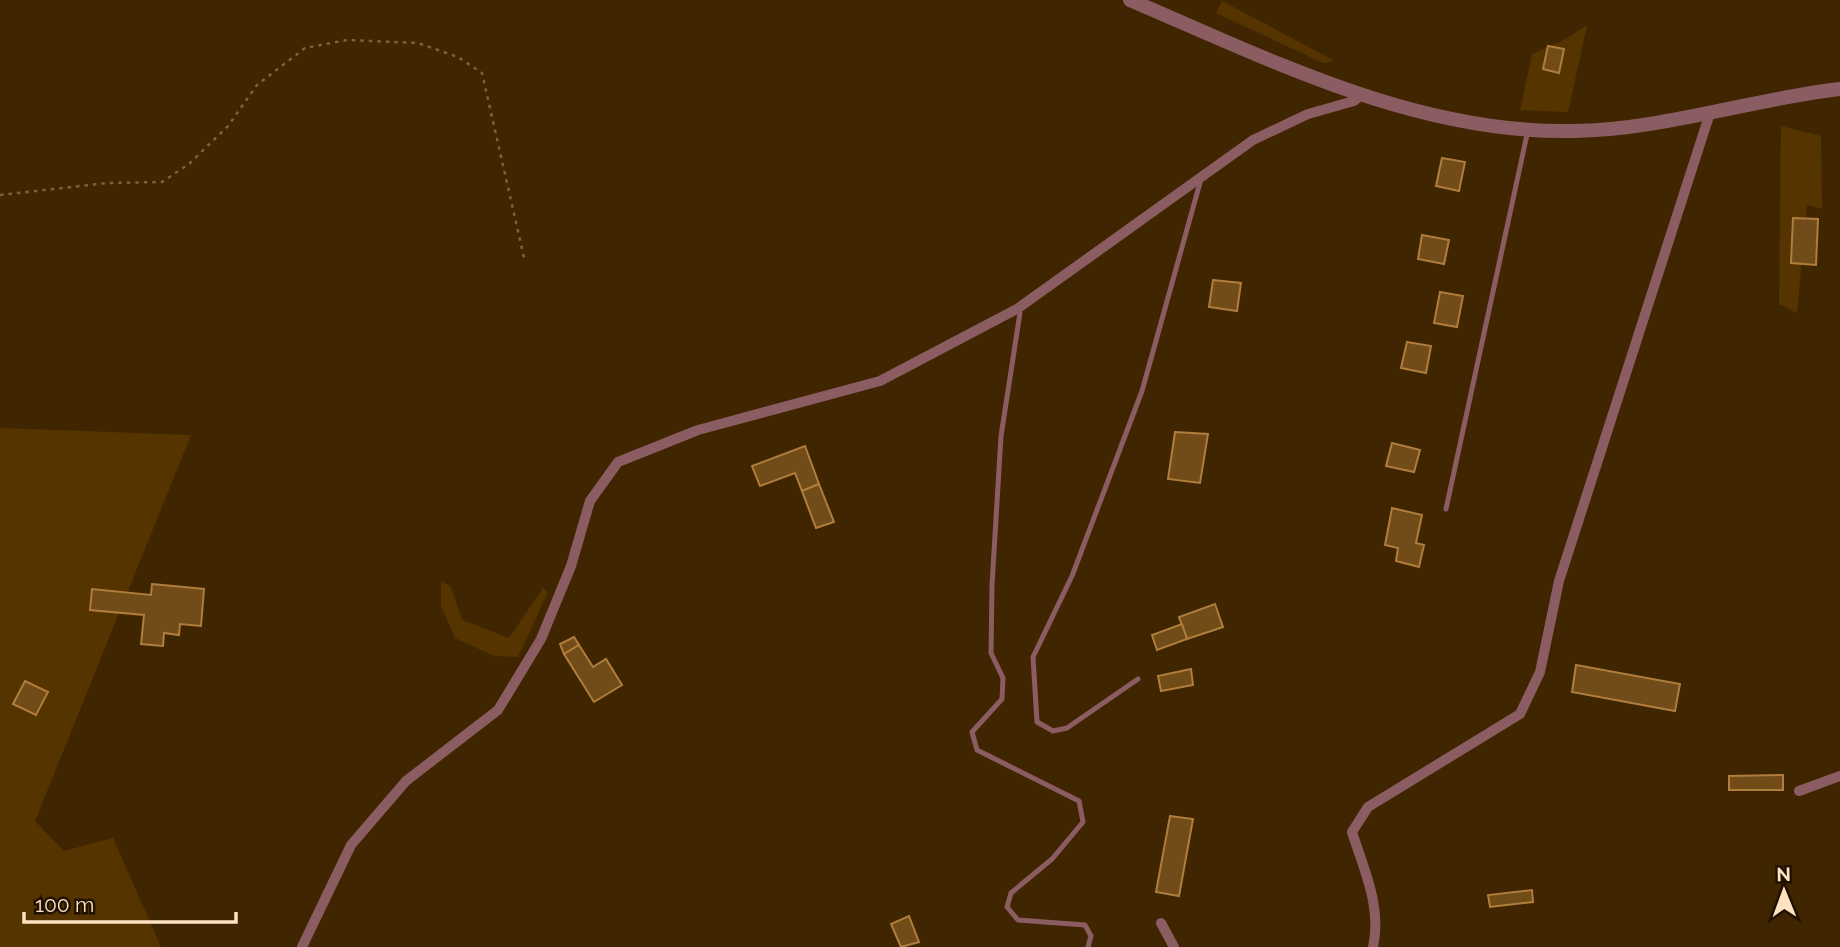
<svg xmlns="http://www.w3.org/2000/svg" width="1840" height="947" viewBox="0 0 1840 947" font-family="Raleway,sans-serif">
<rect width="100%" height="100%" fill="#3f2601"/>
<g fill="#563400">
<path d="M1222,1L1335,61L1323,63L1216,13Z"/>
<path d="M1587,25L1568,112L1520,110L1532,54L1566,39Z"/>
<path d="M1781,126L1821,136L1822,209L1807,205L1797,313L1779,304Z"/>
<path d="M0,428L191,435L35,821L64,851L113,838L161,947H0Z"/>
<path d="M441,581L451,587L462,620L509,638L543,588L548,592L518,657L494,656L455,638L441,606Z"/>
</g>
<g fill="#714b18" stroke="#b07d3c" stroke-width="2">
<path d="M1548,46L1564,49L1559,73L1543,69Z"/>
<path d="M1442,158L1465,162L1459,191L1436,186Z"/>
<path d="M1793,218L1818,219L1816,265L1791,263Z"/>
<path d="M1422,235L1449,240L1444,264L1418,259Z"/>
<path d="M1213,280L1241,283L1237,311L1209,307Z"/>
<path d="M1440,292L1463,296L1457,327L1434,323Z"/>
<path d="M1407,342L1431,346L1426,373L1401,368Z"/>
<path d="M1175,432L1208,434L1200,483L1168,479Z"/>
<path d="M1392,443L1420,450L1414,472L1386,466Z"/>
<path d="M805,446L819,484L802,491L795,473L760,486L752,466Z"/>
<path d="M819,484L834,522L816,528L802,491Z"/>
<path d="M1392,508L1422,515L1416,543L1424,545L1419,567L1396,561L1398,548L1385,545Z"/>
<path d="M152,584L204,589L201,626L180,624L179,635L164,633L163,646L141,644L144,615L90,610L92,589L151,595Z"/>
<path d="M1215,604L1223,627L1187,639L1179,617Z"/>
<path d="M1182,624L1187,639L1157,650L1152,635Z"/>
<path d="M574,637L579,645L564,654L560,644Z"/>
<path d="M579,645L593,667L606,659L622,685L594,702L564,654Z"/>
<path d="M1576,665L1680,684L1675,711L1572,692Z"/>
<path d="M1191,669L1193,685L1161,691L1158,676Z"/>
<path d="M25,681L48,692L36,715L13,704Z"/>
<path d="M1783,775V790H1729V776Z"/>
<path d="M1170,816L1193,819L1179,896L1156,892Z"/>
<path d="M1532,890L1533,902L1490,907L1488,895Z"/>
<path d="M909,916L919,942L901,947L891,924Z"/>
</g>
<g fill="none" stroke-linecap="round" stroke-linejoin="round">
<path stroke="#7b613d" stroke-width="2.5" stroke-dasharray="3.5 5" stroke-linecap="butt" d="M0,195L107,183L162,182L189,164L228,126L257,85L305,48L347,40L418,43L458,57L482,73L525,262"/>
<g stroke="#8c5c63" stroke-width="5">
<path d="M1017,309L1020,313L1001,436L992,585L991,653L1003,678L1002,699L972,732L977,750L1079,801L1083,822L1052,859L1011,893L1007,907L1018,920L1085,925L1091,936L1088,947"/>
<path d="M1446,509L1528,130"/>
<path d="M1138,679L1067,728L1053,731L1037,722L1033,657L1072,576L1142,391L1201,179"/>
</g>
<g stroke="#8c5c63" stroke-width="10">
<path d="M1799,791L1840,776"/>
<path d="M1161,923L1174,947"/>
<path d="M302,947L351,845L406,781L498,710L541,639L571,566L590,501L618,462L698,430L880,381L1017,309L1253,140L1308,114L1354,101L1360,96"/>
<path d="M1373,947C1382,907 1364,870 1352,832L1368,807L1520,714L1540,672L1559,581L1710,113"/>
</g>
<path stroke="#8c5c63" stroke-width="14" d="M1130,0C1271,60 1416,134 1573,131C1663,130 1751,99 1840,89"/>
</g>
<g transform="translate(1784 891) rotate(359)" stroke="#201100" stroke-width="5" paint-order="stroke">
<path d="M0-5L12 26L0 18L-12 26Z" fill="#fee2c2"/>
<text y="-10" font-size="19" font-weight="bold" text-anchor="middle" fill="#fee2c2">N</text>
</g>
<path d="M24 912v10h212v-10" fill="none" stroke="#fee2c2" stroke-width="3.5"/>
<text x="35" y="912" font-size="21" fill="#fee2c2" stroke="#201100" stroke-width="5" paint-order="stroke">100 m</text>
</svg>
